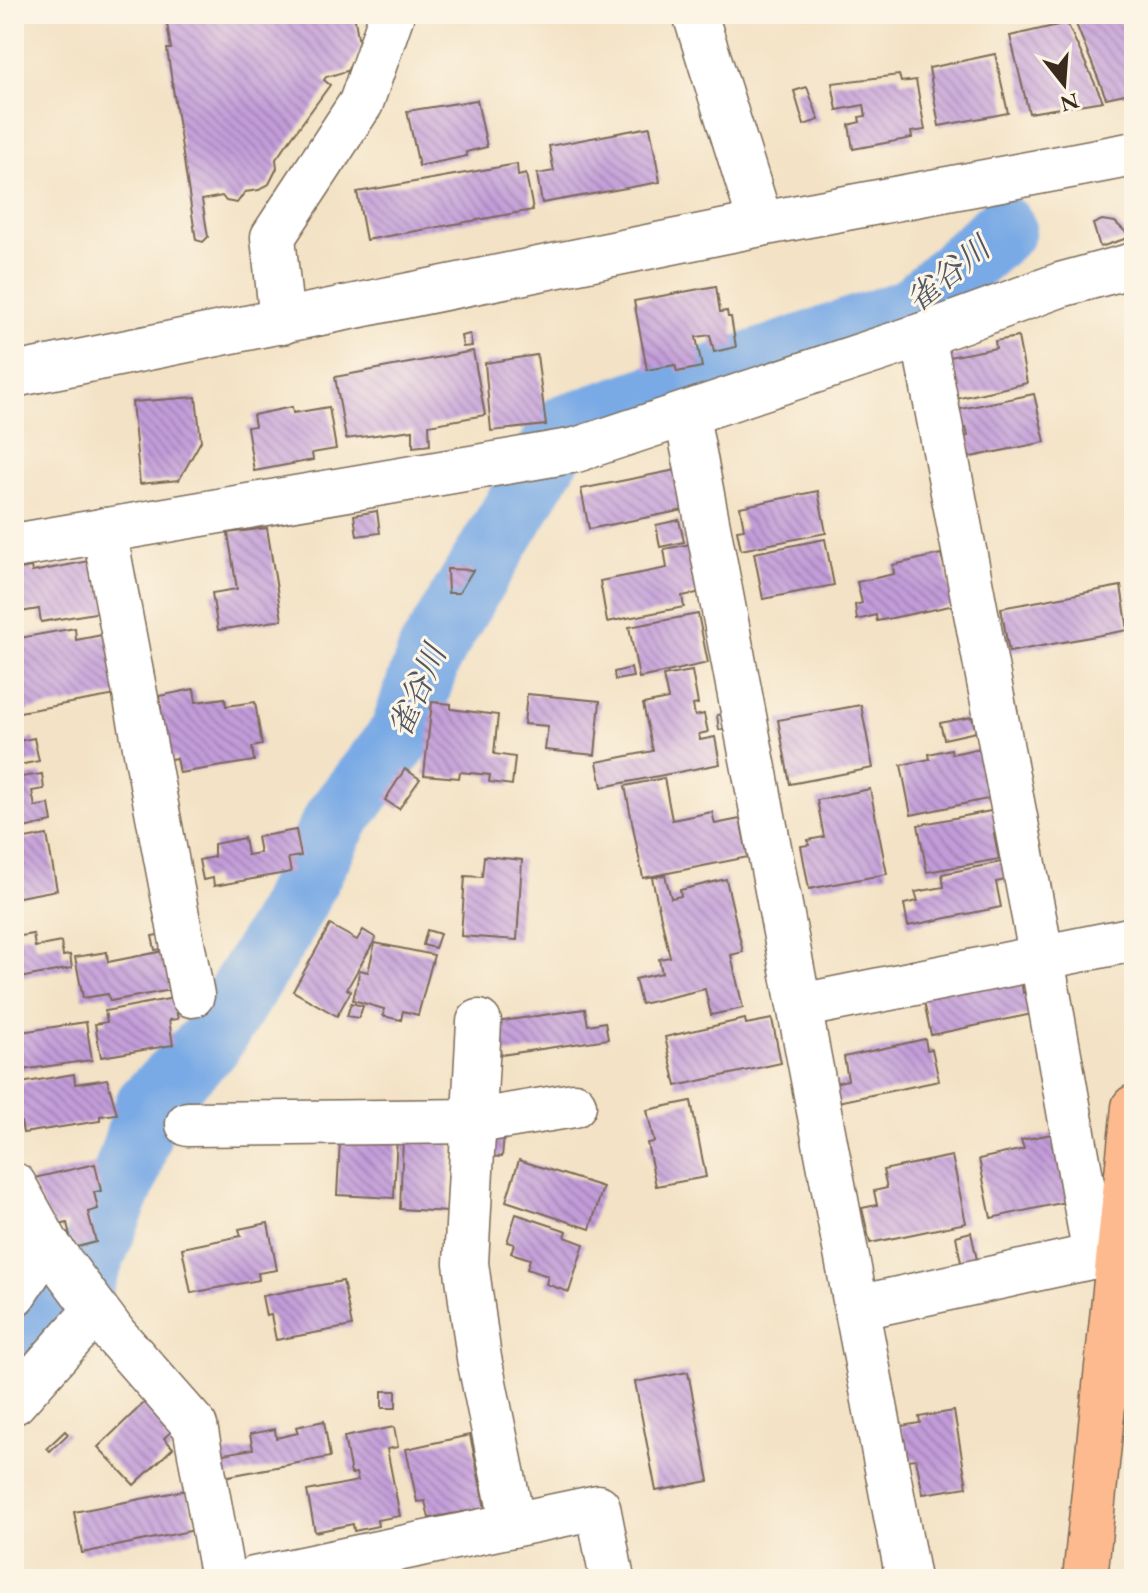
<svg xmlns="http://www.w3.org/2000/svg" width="1148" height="1593" viewBox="0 0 1148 1593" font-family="'EB Garamond','Noto Serif JP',serif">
<defs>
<pattern id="building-back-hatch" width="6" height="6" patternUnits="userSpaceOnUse" patternTransform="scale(2)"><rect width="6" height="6" fill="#c29cd9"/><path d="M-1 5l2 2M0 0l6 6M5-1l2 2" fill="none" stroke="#9f7faf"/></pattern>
</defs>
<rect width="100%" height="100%" fill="#fcf5e5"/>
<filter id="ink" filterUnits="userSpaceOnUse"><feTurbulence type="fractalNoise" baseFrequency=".0125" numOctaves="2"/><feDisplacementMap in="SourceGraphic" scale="16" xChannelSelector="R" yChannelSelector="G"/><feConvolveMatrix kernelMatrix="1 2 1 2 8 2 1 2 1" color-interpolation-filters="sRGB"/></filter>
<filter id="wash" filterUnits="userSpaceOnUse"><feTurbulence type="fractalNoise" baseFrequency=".006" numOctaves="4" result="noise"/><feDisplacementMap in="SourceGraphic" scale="32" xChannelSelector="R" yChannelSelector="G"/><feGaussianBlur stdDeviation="1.8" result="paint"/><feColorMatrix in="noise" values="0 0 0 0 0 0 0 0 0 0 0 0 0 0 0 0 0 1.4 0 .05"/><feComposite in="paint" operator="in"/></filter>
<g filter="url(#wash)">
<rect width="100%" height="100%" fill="#f3e2c5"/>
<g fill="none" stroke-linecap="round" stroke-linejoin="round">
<path stroke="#7aaae5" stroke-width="66" d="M14,1362L83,1278L126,1174L148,1105L210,1042L280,930L337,818L402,734L430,653L564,428L912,310L1003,229"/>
</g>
<g id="blocks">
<g fill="url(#building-back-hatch)">
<path d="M182,14H354L360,49L347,71L326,77L324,80L330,85L276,159L277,168L269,184L259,190L245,192L237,203L226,201L222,196L202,200L208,237L203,242L196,240L167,49H171L166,17Z"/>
<path d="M1104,14H1134V92L1106,98L1076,24Z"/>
<path d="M1067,23L1103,101L1029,113L1010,36Z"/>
<path d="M995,54L1008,113L939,126L929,68Z"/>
<path d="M899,75L901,82L916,80L925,130L911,132L912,138L853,149L849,125L860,122L859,117L866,116L864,105L837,110L832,83Z"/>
<path d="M807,87L819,120L804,125L794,91Z"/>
<path d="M477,100L487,147L466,152L467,156L419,166L407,111Z"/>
<path d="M650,127L660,182L542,203L537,174L554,171L549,146Z"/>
<path d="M517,164L518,176L526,174L533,210L366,240L357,192Z"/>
<path d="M1102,220L1115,222L1131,237L1100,247L1093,224Z"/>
<path d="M716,286L720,312L727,311L728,317H731L736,347L714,352L710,335L696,337L702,367L677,372L675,365L647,370L634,301Z"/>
<path d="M470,334L472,346L463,347L461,336Z"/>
<path d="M1018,337L1027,383L947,401L944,358L996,348L995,341Z"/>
<path d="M473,351L485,415L429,425L430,445L413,447V430L346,439L335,377Z"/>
<path d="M537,355L546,425L491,431L485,363Z"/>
<path d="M1034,394L1045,442L956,460L952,439L968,436L966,428L959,429L956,410Z"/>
<path d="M196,397L201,441L179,480L140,484L132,402Z"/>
<path d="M292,407L293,413L329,407L336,449L312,453L313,460L254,471L247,427L255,426L253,415Z"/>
<path d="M681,469L689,509L589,529L581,489Z"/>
<path d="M818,491L826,533L741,550L737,530L744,529L740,507Z"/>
<path d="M377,511L380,533L357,536L354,515Z"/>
<path d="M679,520L684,542L660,547L656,525Z"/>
<path d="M267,528L282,620L218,630L212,593L237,589L228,533Z"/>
<path d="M825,539L834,585L763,599L754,553Z"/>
<path d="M696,543L702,592L682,596L684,607L607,622L600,581L667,568L664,549Z"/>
<path d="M941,554L955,605L877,621L876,615L857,620L855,605L862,603L857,582L894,574L893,565Z"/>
<path d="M99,559L107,611L41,622L39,609L14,613V570L31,567L32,572Z"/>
<path d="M447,569L473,570L459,593H448Z"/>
<path d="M1121,586L1128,630L1009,652L1001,608Z"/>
<path d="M698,614L708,663L639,678L629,627Z"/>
<path d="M75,628L76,640L112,633L122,694L14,713V639Z"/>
<path d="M631,668L633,677L615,680L614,672Z"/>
<path d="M692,671L698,704L693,705L695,716L704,714L708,732L699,734L700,740L715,737L720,764L602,787L597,762L653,751L643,704L668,699L663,676Z"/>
<path d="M194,689L196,702L225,698L226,706L255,702L262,745L252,747L254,761L179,773L176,758L165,760L156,709L161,708L159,696Z"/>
<path d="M527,694L600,701L595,755L545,750L548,726L524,724Z"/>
<path d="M432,702L451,704V709L498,715L494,754L515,757L512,785L489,782L490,775L460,772L459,778L424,775Z"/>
<path d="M861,705L873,768L790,784L778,720Z"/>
<path d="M727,713L729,728L719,730L717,715Z"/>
<path d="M972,717L976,732L944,739L940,723Z"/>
<path d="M34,738L39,761L14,766V742Z"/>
<path d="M981,748L992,798L911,815L901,765L930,759L929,754L951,749L952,754Z"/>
<path d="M405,769L420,779L399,809L385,800Z"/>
<path d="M42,774L44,789L32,791L35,807L49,804L52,822L14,830V778Z"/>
<path d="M664,778L672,820L712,812L715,824L740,819L748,857L643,878L625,786Z"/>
<path d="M870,789L887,874L809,889L801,846L809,845L808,840L824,837L817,800Z"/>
<path d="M996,810L1000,833L994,834L999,859L927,872L918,825Z"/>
<path d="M296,830L301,856L288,858L291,872L214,886L213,878L203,880L199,860L214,857V844L244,838L247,855L260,853L257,837Z"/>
<path d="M47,835L57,890L14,898V841Z"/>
<path d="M484,856L522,860L517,940L461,936L465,876L482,877Z"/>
<path d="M1006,861L1010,879L996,882L1001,907L908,926L904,904L918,901L915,892L944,887L942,874Z"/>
<path d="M665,875L671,898L681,896L680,890L726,879L743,952L731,955L743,1008L711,1015L705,989L641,1004L635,979L662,973L659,959L670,957L652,878Z"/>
<path d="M330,925L357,940L363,930L376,938L347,989L351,991L337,1016L293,991Z"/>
<path d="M427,930L440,934L435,948L423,945Z"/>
<path d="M169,933L173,948L155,950L152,936Z"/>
<path d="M33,934L35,947L61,942L63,956L70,955L72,968L14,979V937Z"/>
<path d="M375,943L434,955L418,1015L403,1011L401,1020L383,1016L384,1009L353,1000L360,970L368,972Z"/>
<path d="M164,951L171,990L110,1001L108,994L83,998L75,957L107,952L108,962Z"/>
<path d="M1020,975L1023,993L1033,991L1037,1013L931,1035L922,992Z"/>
<path d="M174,998L178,1019L169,1020L173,1045L101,1057L95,1024L107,1022L105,1011Z"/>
<path d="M351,1003L363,1006L359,1018L347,1016Z"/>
<path d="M585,1009L588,1025L605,1022L608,1039L501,1055L496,1022Z"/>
<path d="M745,1019L746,1024L772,1019L781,1063L676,1086L665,1037Z"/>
<path d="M86,1022L92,1060L14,1071V1033Z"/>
<path d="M925,1039L927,1050L932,1049L939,1081L833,1103L829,1084L848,1080L844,1057Z"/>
<path d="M74,1074L75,1084L107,1079L117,1114L100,1116V1121L23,1133L21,1122L15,1124L14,1118V1111H19L15,1084Z"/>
<path d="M691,1101L706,1177L656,1186L647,1143L654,1142L647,1110Z"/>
<path d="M397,1134L394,1198L337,1195L340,1140Z"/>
<path d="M487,1134L504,1136L502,1157L485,1156Z"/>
<path d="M1052,1134L1070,1201L991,1218L979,1159L1024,1149L1021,1140Z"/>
<path d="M403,1139L451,1141L448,1212L400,1209Z"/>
<path d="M952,1156L966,1223L870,1243L862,1208L877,1205L874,1191L887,1188L883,1170Z"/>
<path d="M519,1160L603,1187L590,1229L506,1201Z"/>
<path d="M95,1164L101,1191L94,1192L98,1209L88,1212L96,1242L73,1248L67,1223L53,1227L30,1179Z"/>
<path d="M516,1214L567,1231L565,1237L584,1244L569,1292L546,1284L548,1276L527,1269L530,1259L511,1253L514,1244L507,1242Z"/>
<path d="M268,1223L277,1270L258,1273L259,1280L191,1293L182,1248L241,1236L239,1229Z"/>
<path d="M971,1232L979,1269L963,1273L956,1236Z"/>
<path d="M343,1281L352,1326L276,1340L271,1315L266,1316L262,1296Z"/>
<path d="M688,1372L709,1481L656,1491L635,1382Z"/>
<rect x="382" y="1391" width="14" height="17"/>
<path d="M147,1400L174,1429L164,1438L173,1448L134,1485L98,1447Z"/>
<path d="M954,1411L967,1487L923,1494L916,1459L906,1460L901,1426L920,1423L919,1417Z"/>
<path d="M324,1421L330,1457L223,1477L217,1455L253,1449L250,1434L275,1429L276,1438L298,1433L296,1427Z"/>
<path d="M394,1427L398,1447L387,1449L400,1516L377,1520L378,1526L354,1531L353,1524L315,1532L307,1491L358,1481L356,1473L351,1474L344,1437Z"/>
<path d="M65,1431L68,1434L50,1451L47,1448Z"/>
<path d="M470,1435L485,1508L429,1518L425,1501L417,1502L406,1449Z"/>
<path d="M187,1490L195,1530L82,1553L74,1512Z"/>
</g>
</g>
</g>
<g filter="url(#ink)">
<use href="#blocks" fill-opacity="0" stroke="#7b6a58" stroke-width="2"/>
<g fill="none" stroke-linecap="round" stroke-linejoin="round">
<g stroke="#7b6a58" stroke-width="47">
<g id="minor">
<path d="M695,14L761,224"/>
<path d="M282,322L273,237L361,103L392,14"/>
<path d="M923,335L1042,959L1095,1256"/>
<path d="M14,375L761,224L1134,154"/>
<path d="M687,416L908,1579"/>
<path d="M104,530L192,995"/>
<path d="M14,546L576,450L923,335L1060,285L1134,265"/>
<path d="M800,1006L1134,939"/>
<path d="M479,1022L466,1263L479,1358L513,1525"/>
<path d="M188,1124L477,1121L574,1105"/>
<path d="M14,1185L47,1244L115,1335L195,1426L223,1579"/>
<path d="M14,1294L47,1244"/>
<path d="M857,1308L1095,1256L1124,1254"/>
<path d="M14,1402L96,1310"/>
<path d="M254,1579L598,1507L612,1579"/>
</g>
</g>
<g stroke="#7b6a58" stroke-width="47">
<path id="highway" d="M1085,1579L1134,1107"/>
</g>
<use href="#minor" stroke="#fff" stroke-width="44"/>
<use href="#highway" stroke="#fcba8e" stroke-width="44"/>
</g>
</g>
<g text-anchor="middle" stroke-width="6" stroke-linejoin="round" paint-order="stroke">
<g font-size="32" font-style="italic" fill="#515764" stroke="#fcf5e5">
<text transform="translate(948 274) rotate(-39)" y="11">雀谷川</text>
<text transform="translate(417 691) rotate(-66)" y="11">雀谷川</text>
</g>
</g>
<rect width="1148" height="1593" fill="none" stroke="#fcf5e5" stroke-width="48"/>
<g transform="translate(1064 84) rotate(163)" stroke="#fcf5e5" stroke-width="6" paint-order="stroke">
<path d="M0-6L14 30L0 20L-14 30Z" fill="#3b2a1e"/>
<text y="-12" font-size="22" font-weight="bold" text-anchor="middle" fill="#3b2a1e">N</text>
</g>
</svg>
